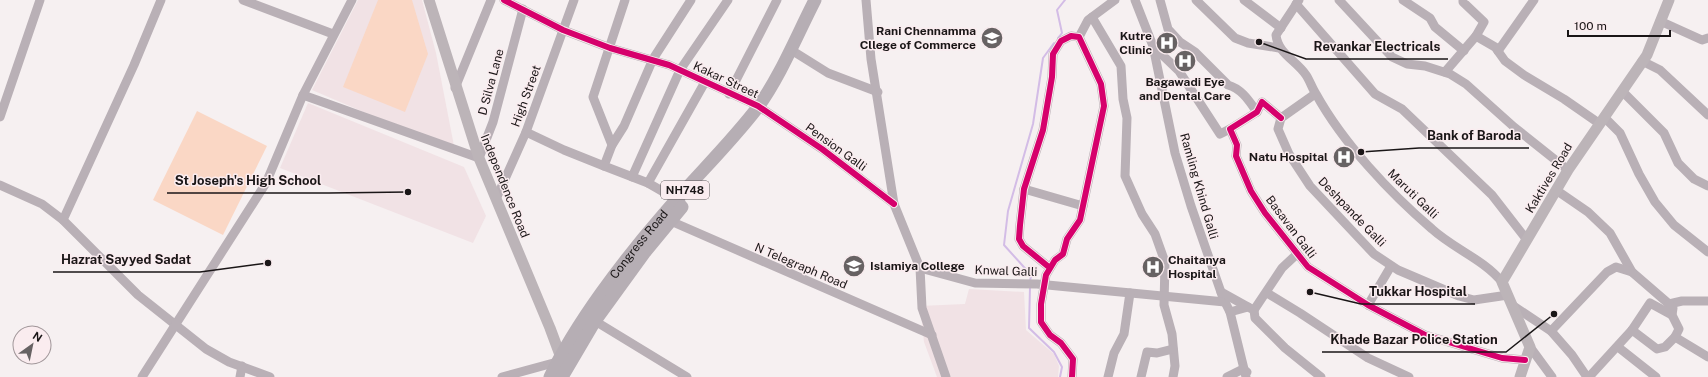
<svg xmlns="http://www.w3.org/2000/svg" width="1708" height="377" viewBox="0 0 1708 377" font-family="'Public Sans',sans-serif">
<rect width="100%" height="100%" fill="#f6f0f1"/>
<g fill="#f1e2e5">
<path d="M358,0H422L436,53L455,151L312,90Z"/>
<path d="M308,103L464,167L486,216L473,243L280,168Z"/>
<path d="M969,289L1024,292L1026,330L1054,354L1059,366L1058,377H937L924,342L920,306L965,304Z"/>
</g>
<g fill="#fad7c5">
<path d="M378,0H412L428,54L405,112L343,87Z"/>
<path d="M197,111L267,146L223,235L153,200Z"/>
</g>
<g fill="none" stroke-linecap="round" stroke-linejoin="round">
<g stroke="#d3bce6" stroke-width="2">
<path d="M1058,38L1062,33L1057,10L1065,0"/>
<path d="M1030,282L1031,275L1004,245L1008,211L1033,124L1043,58L1054,43"/>
<path d="M1030,287L1029,328L1054,352L1062,367L1060,377"/>
</g>
<g stroke="#b9b0b6" stroke-width="9">
<path d="M243,0L333,34"/>
<path d="M504,0L563,30L610,48L669,65L758,106L822,149L894,204"/>
<path d="M625,0L593,97L612,145L604,166L648,183L681,202"/>
<path d="M866,0L871,59L894,204L920,268L922,308L946,377"/>
<path d="M1135,0L1153,46L1175,153L1191,206L1223,298L1230,312L1246,377"/>
<path d="M1160,0L1168,29L1180,42L1195,52L1228,85C1242,89 1249,101 1257,112"/>
<path d="M1196,0L1235,38L1248,43L1279,48"/>
<path d="M1244,0L1281,28"/>
<path d="M1299,0L1276,35C1278,54 1296,60 1306,75C1310,81 1312,88 1316,94C1343,143 1390,193 1432,229C1454,249 1483,259 1502,282"/>
<path d="M1339,0L1392,57L1407,64L1425,66L1450,74L1466,84L1514,127L1568,170"/>
<path d="M1403,0L1430,18L1435,27L1464,51"/>
<path d="M1463,0V2L1484,22L1476,36"/>
<path d="M1296,4L1375,94L1402,109L1492,195L1527,240"/>
<path d="M1092,17L1121,66L1123,99L1127,118L1125,176L1142,214L1155,234L1165,262L1164,305L1172,334L1175,366L1173,377"/>
<path d="M1660,21L1702,40L1708,38"/>
<path d="M1079,37L1088,20L1115,0"/>
<path d="M1153,46L1179,71L1220,134L1230,129"/>
<path d="M1498,51L1534,0"/>
<path d="M796,53L828,73L878,92"/>
<path d="M1642,61L1660,70L1708,115"/>
<path d="M1445,72L1476,36L1495,47L1505,61L1524,75L1564,99L1600,124"/>
<path d="M455,88L491,0"/>
<path d="M1622,91L1664,133L1678,163L1694,179L1708,186"/>
<path d="M729,94L777,0"/>
<path d="M1315,94L1281,118L1278,129L1289,154L1310,186L1374,254L1398,270L1459,296L1474,300L1508,295"/>
<path d="M303,95L479,158L493,122L523,9"/>
<path d="M0,117L40,0"/>
<path d="M1281,118L1262,102L1257,112L1230,129L1237,145L1236,156L1251,191L1265,213L1308,267L1368,305L1425,335L1502,358L1525,360"/>
<path d="M1605,118L1620,133L1639,174L1655,202L1674,225L1708,252"/>
<path d="M526,132L564,150L604,166"/>
<path d="M612,145L624,126L653,59L691,0"/>
<path d="M632,177L680,70L728,0"/>
<path d="M648,183L705,82"/>
<path d="M0,185L42,204L63,220L138,295L206,349L229,362L270,377"/>
<path d="M1024,189L1083,206"/>
<path d="M1556,190L1588,212L1610,233L1632,272L1669,304L1682,301H1708"/>
<path d="M496,199L526,132L574,0"/>
<path d="M666,219L932,335"/>
<path d="M63,220L134,65L161,0"/>
<path d="M920,268L975,283L1037,284L1225,302"/>
<path d="M1050,268L1023,246L1019,239L1020,225L1024,189L1043,130L1052,77L1053,54L1061,41L1071,36L1079,37L1101,84L1104,106L1080,220L1067,239L1063,254L1055,260L1046,275L1041,304V322L1050,335L1061,343L1073,359L1072,377"/>
<path d="M1221,292L1248,307"/>
<path d="M1267,293L1300,313L1368,358L1409,377"/>
<path d="M1669,304L1673,308L1672,315L1679,329L1675,337L1708,357"/>
<path d="M1368,305L1391,266"/>
<path d="M1512,305L1551,331L1572,355L1587,377"/>
<path d="M1254,310L1255,318L1285,348L1321,377"/>
<path d="M1230,312L1248,307L1254,310L1282,268L1297,254"/>
<path d="M595,321L687,377"/>
<path d="M1632,330L1650,303L1672,315"/>
<path d="M1551,331L1607,272L1616,267L1632,272"/>
<path d="M1530,347L1552,377"/>
<path d="M1618,347L1656,377"/>
<path d="M142,377L266,183L303,95L352,0"/>
<path d="M240,377L242,366"/>
<path d="M502,377L557,362"/>
<path d="M1108,377L1114,353L1124,334L1130,293"/>
<path d="M1141,377L1147,352L1157,353L1173,349"/>
<path d="M1227,377L1243,369L1247,372"/>
<path d="M1589,377L1632,330L1657,349L1665,347L1675,337"/>
</g>
<g stroke="#bcb4b8" stroke-width="11">
<path d="M429,0L479,158L550,328L563,363"/>
<path d="M1520,377L1530,347L1502,282L1568,170L1647,55L1669,0"/>
</g>
<g stroke="#b6aeb4" stroke-width="13">
<path id="s1" d="M550,377C576,323 623,261 662,216C693,179 729,145 758,107C781,75 797,35 815,0"/>
<path d="M562,377L595,321L645,252L682,207"/>
</g>
<g stroke="#faecef" stroke-width="8">
<g id="cycleway">
<path d="M504,0L563,30L610,48L669,65L758,106L822,149L894,204"/>
<path d="M1281,118L1262,102L1257,112L1230,129L1237,145L1236,156L1251,191L1265,213L1308,267L1368,305L1425,335L1502,358L1525,360"/>
<path d="M1050,268L1023,246L1019,239L1020,225L1024,189L1043,130L1052,77L1053,54L1061,41L1071,36L1079,37L1101,84L1104,106L1080,220L1067,239L1063,254L1055,260L1046,275L1041,304V322L1050,335L1061,343L1073,359L1072,377"/>
</g>
</g>
<use href="#cycleway" stroke="#d6006c" stroke-width="6"/>
</g>
<defs>
<g id="university-disc" transform="scale(1.15)"><circle r="9.5" fill="#676263" stroke="#faecef"/><path d="M0-5L7-2L0 1L-7-2ZM-4 1L0 2.5L4 1V4Q0 6-4 4Z" fill="#fff"/></g>
<g id="hospital-disc" transform="scale(1.15)"><circle r="9.5" fill="#676263" stroke="#faecef"/><path d="M-5-5h3v3.5h4V-5h3V5h-3V1.5h-4V5h-3Z" fill="#fff"/></g>
</defs>
<g fill-rule="evenodd">
<use href="#university-disc" x="992" y="38"/>
<use href="#hospital-disc" x="1167" y="43"/>
<use href="#hospital-disc" x="1185" y="61"/>
<use href="#hospital-disc" x="1344" y="157"/>
<use href="#university-disc" x="854" y="266"/>
<use href="#hospital-disc" x="1153" y="267"/>
</g>
<g text-anchor="middle" stroke-width="3" stroke-linejoin="round" paint-order="stroke">
<rect fill="#faecef" stroke="#5d5658" stroke-width="1" x="661" y="181" width="48" height="18" rx="3"/>
<g font-size="11" font-weight="bold" fill="#1a1617">
<text x="685" y="194">NH748</text>
</g>
<g font-size="12" font-weight="bold" fill="#1a1617" stroke="#faecef" text-anchor="end">
<text x="976" y="35">Rani Chennamma<tspan x="976" dy="14">Cllege of Commerce</tspan></text>
<text x="1152" y="40">Kutre<tspan x="1152" dy="14">Clinic</tspan></text>
<text x="1185" y="86" text-anchor="middle">Bagawadi Eye<tspan x="1185" dy="14">and Dental Care</tspan></text>
<text x="1328" y="161">Natu Hospital</text>
<text x="1168" y="264" text-anchor="start">Chaitanya<tspan x="1168" dy="14">Hospital</tspan></text>
<text x="870" y="270" text-anchor="start">Islamiya College</text>
</g>
<g font-size="12" fill="#1a1617" stroke="#faecef">
<text transform="translate(726 80) rotate(25)" y="4">Kakar Street</text>
<text transform="translate(491 82) rotate(-75)" y="4">D Silva Lane</text>
<text transform="translate(526 96) rotate(-70)" y="4">High Street</text>
<text transform="translate(836 147) rotate(36)" y="4">Pension Galli</text>
<text transform="translate(1549 178) rotate(-59)" y="4">Kaktives Road</text>
<text transform="translate(505 186) rotate(68)" y="4">Independence Road</text>
<text transform="translate(1199 186) rotate(74)" y="4">Ramling Khind Galli</text>
<text transform="translate(1413 194) rotate(44)" y="4">Maruti Galli</text>
<text transform="translate(1352 212) rotate(46)" y="4">Deshpande Galli</text>
<text transform="translate(1291 227) rotate(53)" y="4">Basavan Galli</text>
<text dy="4" stroke="none"><textPath href="#s1" startOffset="160">Congress Road</textPath></text>
<text transform="translate(801 266) rotate(23)" y="4">N Telegraph Road</text>
<text transform="translate(1006 271) rotate(2)" y="4">Knwal Galli</text>
</g>
</g>
<path fill="none" stroke="#1a1617" stroke-width="1.5" d="M1259 42L1306 59H1448M1361 152L1419 148H1529M408 192L329 193H167M268 263L200 272H53M1310 292L1361 304H1475M1554 314L1506 352H1322"/>
<g fill="#1a1617" stroke="#faecef" stroke-width="1.5">
<circle cx="1259" cy="42" r="4"/>
<circle cx="1361" cy="152" r="4"/>
<circle cx="408" cy="192" r="4"/>
<circle cx="268" cy="263" r="4"/>
<circle cx="1310" cy="292" r="4"/>
<circle cx="1554" cy="314" r="4"/>
</g>
<g font-size="13" text-anchor="middle" font-weight="bold" fill="#1a1617" stroke="#faecef" stroke-width="3" stroke-linejoin="round" paint-order="stroke">
<text x="1377" y="51">Revankar Electricals</text>
<text x="1474" y="140">Bank of Baroda</text>
<text x="248" y="185">St Joseph's High School</text>
<text x="126" y="264">Hazrat Sayyed Sadat</text>
<text x="1418" y="296">Tukkar Hospital</text>
<text x="1414" y="344">Khade Bazar Police Station</text>
</g>
<g transform="translate(32 345) rotate(33)"><circle r="19" fill="#faecef" stroke="#a09699"/>
<path d="M0-3L7 15L0 10L-7 15Z" fill="#676263"/>
<text y="-6" font-size="11" font-weight="bold" text-anchor="middle" fill="#1a1617">N</text>
</g>
<path d="M1568 30v6h102v-6" fill="none" stroke="#1a1617" stroke-width="2"/>
<text x="1574" y="30" font-size="12" fill="#1a1617" stroke="#faecef" stroke-width="3" paint-order="stroke">100 m</text>
</svg>
